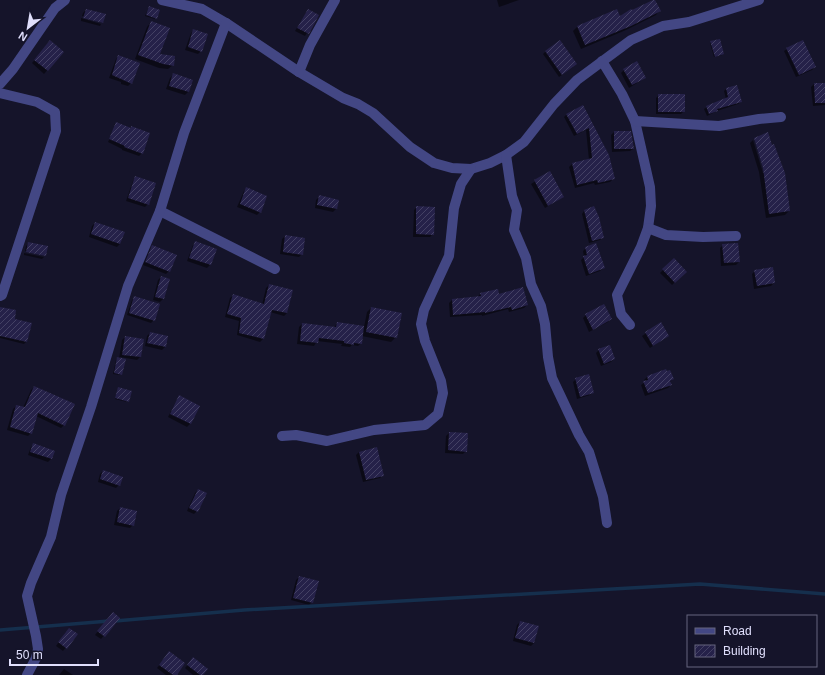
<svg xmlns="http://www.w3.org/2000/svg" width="825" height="675" viewBox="0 0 825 675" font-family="Helvetica,sans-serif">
<defs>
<pattern id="building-hatch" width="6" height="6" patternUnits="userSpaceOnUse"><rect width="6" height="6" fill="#252149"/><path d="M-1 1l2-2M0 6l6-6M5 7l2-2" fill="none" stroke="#444164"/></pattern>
</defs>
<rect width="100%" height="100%" fill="#15142a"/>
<g fill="#0007">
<path d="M497,0H519L499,7Z"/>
<path d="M149,7L156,18L155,19L145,16Z"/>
<path d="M86,10L105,15L102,23L82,16L83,13Z"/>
<path d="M308,10L318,15L305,36L295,31Z"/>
<path d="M617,10L620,17L659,11L656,15L626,30L581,49L573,31L577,27Z"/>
<path d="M81,18L101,24L100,26L81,21Z"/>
<path d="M151,22L159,55L173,65L168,69L159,68L135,59L147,27Z"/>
<path d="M194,30L201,51L198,54L185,50L191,33Z"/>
<path d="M711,42L722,55L714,57L710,43Z"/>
<path d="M48,45L63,52L44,74L32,63Z"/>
<path d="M787,49L815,67L812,70L796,77L784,51Z"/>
<path d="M546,51L573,67L559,77L543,54Z"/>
<path d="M119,56L131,83L128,86L121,84V82L109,78L116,59Z"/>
<path d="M624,70L645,78L629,88L621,73Z"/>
<path d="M173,75L188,92L185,95L166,89L170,78Z"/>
<path d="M814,84H825V105L813,106L811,87Z"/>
<path d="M726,89L741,102L738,104L717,111L707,116L704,109L707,107L726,99L724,91Z"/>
<path d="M659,95L684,111L681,114H656V98Z"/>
<path d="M582,106L613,179L610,182L595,185L594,183L575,188L569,167L572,164L589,160L586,130L574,136L564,117L567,114Z"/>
<path d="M116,123L142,153L139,156L122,150V149L108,142L116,125H114Z"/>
<path d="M614,132L633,149L630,151L612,152L611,135Z"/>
<path d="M767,133L771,146L774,145L784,173L789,211L785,215L766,218L759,172L750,143L753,140L763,173H765L755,139H754Z"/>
<path d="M549,173L563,197L545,208L531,184Z"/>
<path d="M136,178L148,204L145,207L126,201L133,181Z"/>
<path d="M247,189L260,212L257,215L237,207L244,191Z"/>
<path d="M319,197L338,201L336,209L333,212L315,208L316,200Z"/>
<path d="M417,207L433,234L430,237H413L414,210Z"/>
<path d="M584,211L603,237L600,240L589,243L582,214Z"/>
<path d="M95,223L120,244L117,247L89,237L92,226Z"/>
<path d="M285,236L302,254L299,257L280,254L282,239Z"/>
<path d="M196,242L216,249L210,265L207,268L187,261L193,245Z"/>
<path d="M29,243L46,247L45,256H44V255L25,251L26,246Z"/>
<path d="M723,245L739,262L736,265L721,266L720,248Z"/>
<path d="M153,246L169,271L166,274L143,265L150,249Z"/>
<path d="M586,248L603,268L600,271L586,276L581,260L584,257L583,251Z"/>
<path d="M24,253L44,257L42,259L24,255Z"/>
<path d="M674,259L686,272L672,285L660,273Z"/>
<path d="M755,271L774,283L771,286L754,289L752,274Z"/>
<path d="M161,277L169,279L163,299L160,302L153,300L158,280Z"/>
<path d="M269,285L287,313L284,316L270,312L263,339L260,342L237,335L239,321L225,317L230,298L233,296L262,305L266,288Z"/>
<path d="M497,290L498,295L527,305L524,308L509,312L508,309L482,316V315L450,317L449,303L452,300L477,298L480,294Z"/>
<path d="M135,297L154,320L151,323L127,315L132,300Z"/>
<path d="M0,308L14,320L26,342L24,344L0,338Z"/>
<path d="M371,308L396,337L391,342L362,336L361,343L358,346L352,345L350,347L341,346L342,344L317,341L314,346L297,344L299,327L302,324L334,328L337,323L364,327L367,312Z"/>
<path d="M586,315L611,319L608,322L589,332L583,318Z"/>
<path d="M660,324L668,336L650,348L642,336Z"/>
<path d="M150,333L165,347L162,350L145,346L147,336Z"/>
<path d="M125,337L142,339L140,357L137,360L120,357L121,374L120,375L113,374L116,360L119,359L122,340Z"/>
<path d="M599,350L614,359L611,362L601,366L596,353Z"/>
<path d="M666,370L673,379L670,382L671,385L668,388L645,396L641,385L645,382L644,380L647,377Z"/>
<path d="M576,379L593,392L590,395L577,399L573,382Z"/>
<path d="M34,387L64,425L61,428L36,416L31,433L28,436L7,430L13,409L16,406L23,408L31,390Z"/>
<path d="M118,389L128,401L127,402L115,399Z"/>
<path d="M180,397L199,406L190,424L187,427L168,417L177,400Z"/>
<path d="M449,433L466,451L463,454L445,453L446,436Z"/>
<path d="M34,445L54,452L51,459L48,462L28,455L31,447Z"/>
<path d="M359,452L383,475L380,478L363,482L356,455Z"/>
<path d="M103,471L119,485L116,488L98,482L100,474Z"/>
<path d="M198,490L197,511L194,514L187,511L195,493Z"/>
<path d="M120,508L133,525L130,528L114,525L117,511Z"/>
<path d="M299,577L312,602L309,605L291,600L296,580Z"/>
<path d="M110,616L119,618L101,639L95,635Z"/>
<path d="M520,622L534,643L531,646L513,641L517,625Z"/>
<path d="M66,632L76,635L63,651L56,646Z"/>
<path d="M169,653L176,675H166L157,668Z"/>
<path d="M190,662L202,675H193L185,668Z"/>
<path d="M64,669L73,675H59Z"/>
</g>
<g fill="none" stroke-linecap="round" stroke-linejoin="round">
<g stroke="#152f4d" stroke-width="3.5">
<path d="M115,621L244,610L700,584L825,594"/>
<path d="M0,630L109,621"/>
</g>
</g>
<g fill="url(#building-hatch)">
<path d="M653,0H655L661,11L631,26L585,45L577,26L617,9L620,16L631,9L632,10Z"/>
<path d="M149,6L160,10L157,19L146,15Z"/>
<path d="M86,9L106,14L103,23L83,18Z"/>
<path d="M308,9L319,15L309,34L297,28Z"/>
<path d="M151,21L170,28L160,54L175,56L174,66L163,64L138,55Z"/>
<path d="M193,29L208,34L202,52L188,47Z"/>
<path d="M720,39L724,54L715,57L710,41Z"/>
<path d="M50,40L64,52L48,71L34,60Z"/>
<path d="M560,40L577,64L562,75L545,51Z"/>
<path d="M803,40L816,67L799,75L786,48Z"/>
<path d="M118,55L140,63L132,84L112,75Z"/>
<path d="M637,61L646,78L632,85L623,69Z"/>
<path d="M173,73L193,80L189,92L169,86Z"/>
<path d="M814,83H825V103H815Z"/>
<path d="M737,85L742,102L717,109L718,111L709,114L706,106L728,97L726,88Z"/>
<rect x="658" y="94" width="27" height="18"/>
<path d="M583,105L609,155L615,179L598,183L597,180L577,185L572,163L592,158L589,128L577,134L566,114Z"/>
<path d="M116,122L131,128V126L150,133L143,154L124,147L125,146L109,139Z"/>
<path d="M614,131H631L634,149H614Z"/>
<path d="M768,132L772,145L774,144L785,173L790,211L769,214L763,168L754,138Z"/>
<path d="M550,171L564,197L548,206L534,180Z"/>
<path d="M135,176L156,183L149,205L128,198Z"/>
<path d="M246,187L267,196L261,213L240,204Z"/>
<path d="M319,195L339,200L337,209L317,205Z"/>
<path d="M416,206L435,207L434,235L416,234Z"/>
<path d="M594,206L599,217L604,238L592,241L584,210Z"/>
<path d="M95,222L125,232L120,244L91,234Z"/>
<path d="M285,235L305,238L303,255L283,252Z"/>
<path d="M195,241L217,249L211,265L189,258Z"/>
<path d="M28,242L48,246L46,256L26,252Z"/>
<path d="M596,243L605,268L589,274L583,256L587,255L585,247Z"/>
<path d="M738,243L740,262L724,263L722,244Z"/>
<path d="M152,245L177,255L170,272L145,262Z"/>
<path d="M674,258L687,272L675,283L662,269Z"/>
<path d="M773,267L775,283L757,286L754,270Z"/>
<path d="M161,276L170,279L164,299L155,297Z"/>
<path d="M269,284L293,290L287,313L272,310L264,339L239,333L241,318L227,314L233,294L264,304Z"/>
<path d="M523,287L528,305L512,310L511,307L485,313V312L453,315L452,299L481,296L480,293L498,289L499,294Z"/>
<path d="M134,296L160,304L155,321L129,313Z"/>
<path d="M604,304L612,319L593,330L585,314Z"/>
<path d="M0,307L16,310L15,319L32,323L27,342L0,336Z"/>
<path d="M371,307L402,313L397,338L366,332Z"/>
<path d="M337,322L364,326L362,344L354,343V345L344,343V341L319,338L318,343L300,341L302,323L336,327Z"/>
<path d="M661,322L669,336L653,346L645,332Z"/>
<path d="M150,332L168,336L166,347L147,343Z"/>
<path d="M125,336L144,339L141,357L122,355Z"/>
<path d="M610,345L615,359L604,364L598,349Z"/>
<path d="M117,357L126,359L122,375L114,373Z"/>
<path d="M666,369L667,371L670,370L674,379L670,381L672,385L648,393L643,381L648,380L647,376Z"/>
<path d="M589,374L594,393L580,397L575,378Z"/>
<path d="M34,386L75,404L65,426L38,413L32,434L10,427L16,405L25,407Z"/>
<path d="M118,387L132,391L129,402L115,398Z"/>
<path d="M179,395L200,406L191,424L170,414Z"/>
<path d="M449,432L468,433L467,452L448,450Z"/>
<path d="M33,443L55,451L52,459L30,452Z"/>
<path d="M377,447L384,476L366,480L359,452Z"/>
<path d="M103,470L123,477L120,486L100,479Z"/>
<path d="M198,489L207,493L198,512L189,508Z"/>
<path d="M120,507L137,511L134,526L117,522Z"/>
<path d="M299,576L319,581L313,603L293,598Z"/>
<path d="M113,612L120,618L105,637L97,631Z"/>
<path d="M520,621L539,626L534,643L515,638Z"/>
<path d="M69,628L78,634L67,649L58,642Z"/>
<path d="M169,651L185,663L177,675H173L159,665Z"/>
<path d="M193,657L208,669L203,675H200L187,665Z"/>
</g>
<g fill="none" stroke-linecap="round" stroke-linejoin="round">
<g stroke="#434784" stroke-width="10">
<path d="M162,0L202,9L226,23L299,72L343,98L358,104L373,113L410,147L434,163L452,168L471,169L490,163L506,155L524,142L554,104L577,80L631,40L663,26L689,22L759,0"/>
<path d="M602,61L622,94L635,121L650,187L651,206L648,228L641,247L617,295L621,314L630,325"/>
<path d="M299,72L310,45L335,0"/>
<path d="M0,84L13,69L55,8L65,0"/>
<path d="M0,93L37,102L55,112L56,131L2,295L0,296"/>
<path d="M635,121L719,126L759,119L781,117"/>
<path d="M506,155L512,196L517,210L514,230L526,258L531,284L541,306L545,324L548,357L552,378L579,435L589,452L603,497L607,523"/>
<path d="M160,211L275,269"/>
<path d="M648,228L666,235L703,237L736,236"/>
<path d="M282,436L296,435L327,441L374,430L425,425L438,414L443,393L441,381L425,341L421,324L424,310L449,256L454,208L461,184L471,169"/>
<path d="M27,675L36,658L38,649L36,636L27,596L31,583L51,537L61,495L91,407L128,286L160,211L184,133L226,23"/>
</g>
</g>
<rect x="687" y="615" width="130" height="52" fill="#15142a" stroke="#66657e"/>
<rect x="695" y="628" width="20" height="6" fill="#434784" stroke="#66657e"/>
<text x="723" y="635" font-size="12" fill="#e0dffc">Road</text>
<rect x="695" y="645" width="20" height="12" fill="url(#building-hatch)" stroke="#66657e"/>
<text x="723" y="655" font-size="12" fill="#e0dffc">Building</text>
<g transform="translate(28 28) rotate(211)" stroke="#15142a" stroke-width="3" paint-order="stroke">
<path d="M0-3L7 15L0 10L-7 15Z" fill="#e0dffc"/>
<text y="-6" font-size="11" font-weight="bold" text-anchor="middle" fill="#e0dffc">N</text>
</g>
<path d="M10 659v6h88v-6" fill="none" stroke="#e0dffc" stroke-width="2"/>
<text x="16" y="659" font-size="12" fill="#e0dffc" stroke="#15142a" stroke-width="3" paint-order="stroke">50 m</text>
</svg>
